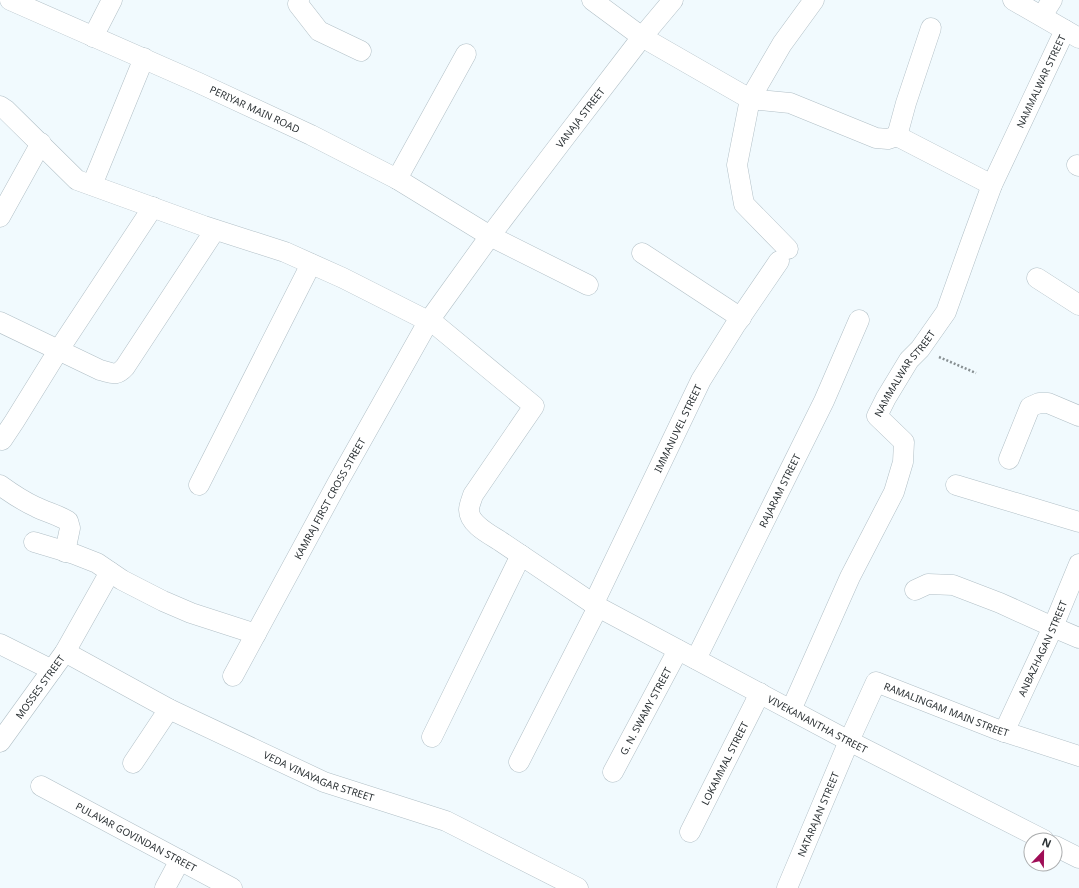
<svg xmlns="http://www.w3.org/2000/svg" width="1079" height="888" viewBox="0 0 1079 888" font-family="'Noto Sans',sans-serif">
<rect width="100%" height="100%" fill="#f1fafe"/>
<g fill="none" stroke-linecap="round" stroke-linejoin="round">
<g stroke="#b1bfc6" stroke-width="21">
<g id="minor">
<path id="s1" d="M10,0L199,83L311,135L397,179L490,236L588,285"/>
<path d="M299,0L298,4L319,31L361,51"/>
<path d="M592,0L642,37L750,99L737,165L744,204L788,249"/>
<path d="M814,0L782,44L750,99L790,103L876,138L888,139L897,136"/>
<path d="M1013,0L1079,38"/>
<path d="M1042,16L1052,0"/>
<path d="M931,28L906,103L897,136L992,185"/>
<path d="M93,37L112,0"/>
<path id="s2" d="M0,106L6,110L77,180L204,226L285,252L343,278L436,325L534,406L473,495C472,499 469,505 469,510C469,524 489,534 500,541L598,607L849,741L1044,840"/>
<path d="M1077,165L1079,166"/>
<path d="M397,179L466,54"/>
<path d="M92,185L144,58"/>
<path d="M0,217L41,143"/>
<path d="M642,253L741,318"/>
<path d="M1037,278L1079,305"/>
<path d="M0,322L100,370C112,373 116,377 125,367L215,230"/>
<path d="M2,440L14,422L58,351L153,207"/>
<path d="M1009,459L1030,407L1039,403H1048L1079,416"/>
<path d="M0,485C11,493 23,501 36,507C46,512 58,515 68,521L70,528L65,552"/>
<path d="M199,485L311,264"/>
<path d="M956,485L1079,522"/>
<path d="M34,542L74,554L97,563L122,580L163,601L191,613L256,634"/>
<path d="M915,590L928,584L953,585L1000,603L1053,627L1079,638"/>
<path id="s3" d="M593,605L701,380L736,324L779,261"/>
<path d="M0,644L52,670"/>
<path id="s4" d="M65,652L169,709L324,782L446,821L578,888"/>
<path id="s5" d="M696,659L824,401L859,320"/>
<path id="s6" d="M233,676L338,482L428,322L490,236L566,136L642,37L673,0"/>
<path id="s7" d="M791,710L850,577L894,492L903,462L904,442L877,416L886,398L909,360L920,349L946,312L971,242L992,185L1065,30"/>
<path id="s8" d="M1004,732L1053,627L1079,564"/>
<path d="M432,737L521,555"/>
<path id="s9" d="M0,742L65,652L110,572"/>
<path d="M519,762L598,607"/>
<path d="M133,763L169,709"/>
<path id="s10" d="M613,772L678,650"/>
<path id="s11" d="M41,786L232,888"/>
<path id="s12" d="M690,832L760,693"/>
<path d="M1055,846L1079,858"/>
<path d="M165,888L180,860"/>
<path id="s13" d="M787,888L849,741L876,682L996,729L1079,756"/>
</g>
</g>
<path stroke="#878f92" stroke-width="2.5" stroke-dasharray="2 2" stroke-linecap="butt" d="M939,357L976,373"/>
<use href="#minor" stroke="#fff" stroke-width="20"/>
</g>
<g text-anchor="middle" stroke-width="3" stroke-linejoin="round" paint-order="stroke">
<g font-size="10" fill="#2c3235" stroke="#fff">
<text dy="4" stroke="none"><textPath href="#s7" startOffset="705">NAMMALWAR STREET</textPath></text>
<text dy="4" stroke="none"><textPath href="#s1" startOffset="268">PERIYAR MAIN ROAD</textPath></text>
<text dy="4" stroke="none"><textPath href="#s6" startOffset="659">VANAJA STREET</textPath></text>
<text dy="4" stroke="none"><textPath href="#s7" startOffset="381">NAMMALWAR STREET</textPath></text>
<text dy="4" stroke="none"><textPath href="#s3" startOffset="196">IMMANUVEL STREET</textPath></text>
<text dy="4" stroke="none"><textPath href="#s5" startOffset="188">RAJARAM STREET</textPath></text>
<text dy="4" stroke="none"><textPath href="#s6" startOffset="202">KAMRAJ FIRST CROSS STREET</textPath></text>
<text dy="4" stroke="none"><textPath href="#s8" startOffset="92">ANBAZHAGAN STREET</textPath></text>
<text dy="4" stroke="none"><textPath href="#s9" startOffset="68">MOSSES STREET</textPath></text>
<text dy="4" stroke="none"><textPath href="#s13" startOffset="300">RAMALINGAM MAIN STREET</textPath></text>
<text dy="4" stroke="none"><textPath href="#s10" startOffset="69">G. N. SWAMY STREET</textPath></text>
<text dy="4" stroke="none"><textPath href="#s2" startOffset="1158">VIVEKANANTHA STREET</textPath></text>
<text dy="4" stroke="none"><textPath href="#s12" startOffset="77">LOKAMMAL STREET</textPath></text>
<text dy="4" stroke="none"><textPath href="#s4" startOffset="283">VEDA VINAYAGAR STREET</textPath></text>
<text dy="4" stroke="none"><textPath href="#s13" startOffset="80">NATARAJAN STREET</textPath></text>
<text dy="4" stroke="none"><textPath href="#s11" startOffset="108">PULAVAR GOVINDAN STREET</textPath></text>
</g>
</g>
<g transform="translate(1043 852) rotate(22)"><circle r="19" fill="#ffffff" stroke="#abadae"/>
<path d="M0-3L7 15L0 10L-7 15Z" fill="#9f0d56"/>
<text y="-6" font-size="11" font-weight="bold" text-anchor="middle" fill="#2c3235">N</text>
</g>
</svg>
